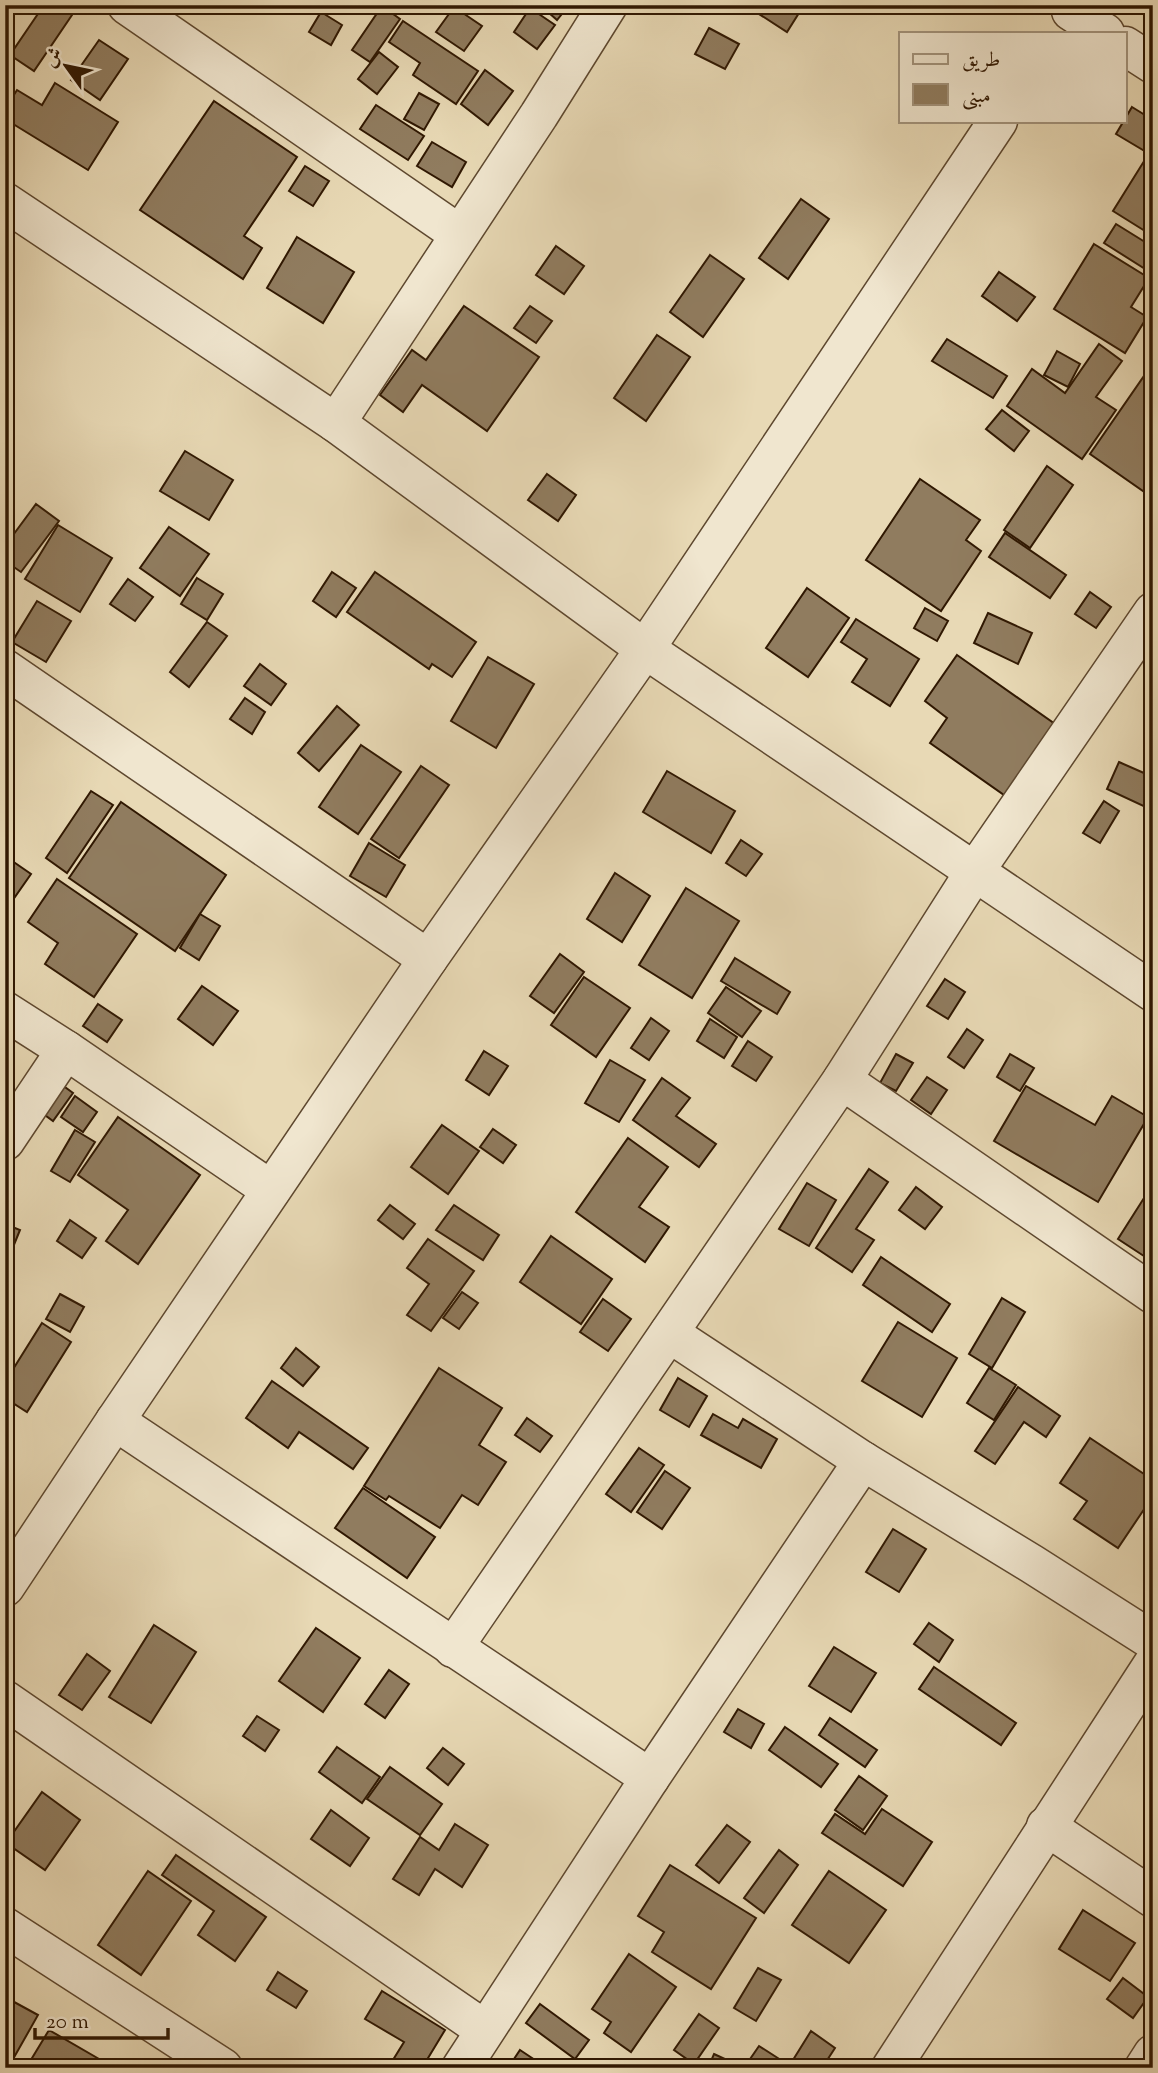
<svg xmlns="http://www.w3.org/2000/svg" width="1158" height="2073" viewBox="0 0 1158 2073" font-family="'Sorts Mill Goudy',Amiri,serif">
<rect width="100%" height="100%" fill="#e8d9b5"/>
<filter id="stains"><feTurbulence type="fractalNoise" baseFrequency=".00286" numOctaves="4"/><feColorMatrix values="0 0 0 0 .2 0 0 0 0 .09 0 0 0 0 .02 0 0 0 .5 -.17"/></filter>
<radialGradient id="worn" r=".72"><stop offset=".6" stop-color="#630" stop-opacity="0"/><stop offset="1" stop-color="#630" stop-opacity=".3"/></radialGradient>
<g fill="#907c5f" stroke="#301802" stroke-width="2">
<path d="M44,5H58L72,15L34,71L10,55Z"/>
<path d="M540,5H569L557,20Z"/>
<path d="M745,5H804L787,32Z"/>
<path d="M382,6L400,19L370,62L352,50Z"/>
<path d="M454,7L482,26L464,51L436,32Z"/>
<path d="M530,8L555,25L537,49L514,32Z"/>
<path d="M321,12L342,25L331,45L309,32Z"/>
<path d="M403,21L478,71L456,104L413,75L420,63L389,42Z"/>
<path d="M709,28L739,44L725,69L695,54Z"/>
<path d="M99,40L128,59L100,100L71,80Z"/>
<path d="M379,52L398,67L377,94L358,79Z"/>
<path d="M485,70L513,91L488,125L461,104Z"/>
<path d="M55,83L118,122L88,170L5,119V109L17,90L42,105Z"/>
<path d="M419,93L439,104L424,130L404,119Z"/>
<path d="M214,101L297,157L244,236L262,248L243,279L140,210Z"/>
<path d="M376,105L424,136L408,160L360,129Z"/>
<path d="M1132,107L1153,120V156L1116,134Z"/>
<path d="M432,142L466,162L452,187L417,166Z"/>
<path d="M1146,158L1153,162V236L1113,211Z"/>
<path d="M305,166L329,181L313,206L289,191Z"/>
<path d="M801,199L829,219L788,279L759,258Z"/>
<path d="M1116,224L1153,247V274L1104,243Z"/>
<path d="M297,237L354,272L323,323L267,288Z"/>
<path d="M1094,244L1149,278L1131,307L1147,317L1125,353L1054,309Z"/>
<path d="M556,246L584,266L564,294L536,275Z"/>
<path d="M710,255L744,279L703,337L670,312Z"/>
<path d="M999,272L1035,297L1017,321L982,296Z"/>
<path d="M464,306L539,357L487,431L422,385L403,412L380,395L412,350L426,360Z"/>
<path d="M530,306L552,321L536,343L514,328Z"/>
<path d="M657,335L690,357L646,421L614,398Z"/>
<path d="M947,339L1007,376L993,398L932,361Z"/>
<path d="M1099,344L1122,361L1096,397L1116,410L1082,459L1007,406L1032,369L1065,393Z"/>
<path d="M1057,351L1080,364L1068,387L1044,375Z"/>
<path d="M1144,376L1153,382V498L1090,454Z"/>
<path d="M1002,410L1029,431L1014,451L986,429Z"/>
<path d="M185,451L233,480L209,520L160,491Z"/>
<path d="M1047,466L1073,485L1030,548L1004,530Z"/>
<path d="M547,474L576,495L558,521L528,500Z"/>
<path d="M920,479L980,520L966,540L981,551L941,611L866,560Z"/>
<path d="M36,504L59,521L21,572L5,561V546Z"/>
<path d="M58,525L112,558L80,612L25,579Z"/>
<path d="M169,527L209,554L180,596L140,568Z"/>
<path d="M1005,533L1066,575L1050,598L989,557Z"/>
<path d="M332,572L356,588L336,617L313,601Z"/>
<path d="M375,572L476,642L452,677L432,664L429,669L347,612Z"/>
<path d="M197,578L223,594L207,620L181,604Z"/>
<path d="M128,579L153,597L135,621L110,604Z"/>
<path d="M807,588L849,618L808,677L766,648Z"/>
<path d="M1090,592L1111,607L1096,628L1075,614Z"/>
<path d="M37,601L71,621L46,662L12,642Z"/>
<path d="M925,608L948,621L937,641L914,628Z"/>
<path d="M988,613L1032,633L1018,664L974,643Z"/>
<path d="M856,619L919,659L890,706L852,682L867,659L841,642Z"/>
<path d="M207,622L227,636L189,687L170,672Z"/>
<path d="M957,655L1065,731L1014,802L930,743L947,718L925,701Z"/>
<path d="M488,657L534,684L496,748L451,721Z"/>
<path d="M260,664L286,684L271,705L244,686Z"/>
<path d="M245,698L265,712L252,734L230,719Z"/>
<path d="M337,706L359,725L319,771L298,753Z"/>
<path d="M361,745L401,772L358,834L319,807Z"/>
<path d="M1119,762L1153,777L1152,810L1107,789Z"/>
<path d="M421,766L449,785L399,858L371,839Z"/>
<path d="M667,771L735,811L711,853L643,812Z"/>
<path d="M91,791L113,805L67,873L46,858Z"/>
<path d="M1104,801L1119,811L1100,843L1083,833Z"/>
<path d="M121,802L226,875L175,951L69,878Z"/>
<path d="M741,840L762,854L746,876L726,863Z"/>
<path d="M369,843L405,865L386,897L350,876Z"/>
<path d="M5,856L31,874L10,904L5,900Z"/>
<path d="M615,873L650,896L622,942L587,919Z"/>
<path d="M57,879L137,934L94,997L45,964L58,943L28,922Z"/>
<path d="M686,888L739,921L692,998L639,965Z"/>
<path d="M200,914L220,926L199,960L180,948Z"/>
<path d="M560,954L584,972L554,1013L530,996Z"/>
<path d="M735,958L790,992L777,1014L721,981Z"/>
<path d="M584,977L630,1008L596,1057L551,1025Z"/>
<path d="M945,979L965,992L948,1019L927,1006Z"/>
<path d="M202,986L238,1011L213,1045L178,1019Z"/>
<path d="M726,987L761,1011L742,1037L708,1013Z"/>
<path d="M98,1004L122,1020L107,1042L83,1026Z"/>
<path d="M651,1018L669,1031L649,1060L631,1048Z"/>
<path d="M710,1019L737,1037L724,1058L697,1041Z"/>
<path d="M967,1029L983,1040L964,1068L948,1057Z"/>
<path d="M748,1041L772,1057L756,1081L732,1066Z"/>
<path d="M484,1051L508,1066L489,1095L466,1080Z"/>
<path d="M896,1054L913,1063L896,1091L880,1083Z"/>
<path d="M1010,1054L1034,1068L1020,1091L997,1077Z"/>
<path d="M610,1060L645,1080L619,1122L585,1103Z"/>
<path d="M927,1077L947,1090L931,1114L911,1100Z"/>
<path d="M662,1078L690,1098L676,1116L716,1144L699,1167L633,1120Z"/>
<path d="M54,1079L73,1093L53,1121L34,1107Z"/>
<path d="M1026,1086L1095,1125L1112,1096L1148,1117L1098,1202L994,1141Z"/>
<path d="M75,1096L97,1112L83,1132L61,1117Z"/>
<path d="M118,1117L200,1175L138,1264L106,1241L128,1210L78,1175Z"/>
<path d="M442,1125L479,1151L448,1194L411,1167Z"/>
<path d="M493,1129L516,1145L503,1163L480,1147Z"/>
<path d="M75,1130L95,1142L70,1182L51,1171Z"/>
<path d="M628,1138L668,1167L639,1207L669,1227L645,1262L576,1212Z"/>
<path d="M869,1169L888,1182L856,1229L874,1240L852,1272L816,1248Z"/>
<path d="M807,1183L836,1200L809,1246L779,1229Z"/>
<path d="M916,1187L942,1207L925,1229L899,1210Z"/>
<path d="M1144,1198L1153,1203V1262L1118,1239Z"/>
<path d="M390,1205L415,1224L403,1239L378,1220Z"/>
<path d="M454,1205L499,1235L483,1260L436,1230Z"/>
<path d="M70,1220L96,1238L82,1258L57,1241Z"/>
<path d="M5,1224L20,1230L9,1257L5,1255Z"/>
<path d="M551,1236L612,1279L581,1324L520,1282Z"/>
<path d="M428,1239L474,1271L431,1331L407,1315L429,1284L407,1268Z"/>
<path d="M881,1257L950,1304L932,1332L863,1285Z"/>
<path d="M462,1292L478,1303L459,1329L443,1318Z"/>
<path d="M60,1294L84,1307L70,1332L46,1319Z"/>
<path d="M1002,1298L1025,1312L992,1368L969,1354Z"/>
<path d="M603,1299L631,1319L608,1351L580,1332Z"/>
<path d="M898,1322L957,1358L922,1417L862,1381Z"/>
<path d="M42,1323L71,1342L27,1412L5,1398V1382Z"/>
<path d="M296,1348L319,1367L303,1386L281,1368Z"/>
<path d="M439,1368L502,1408L479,1445L506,1462L478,1505L462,1495L440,1528L389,1496L386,1500L364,1486Z"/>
<path d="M989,1368L1016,1385L994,1420L967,1403Z"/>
<path d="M678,1378L707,1396L689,1427L660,1410Z"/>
<path d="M272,1381L368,1448L353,1469L299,1432L288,1448L246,1418Z"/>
<path d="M1018,1387L1060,1416L1046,1437L1024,1422L995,1464L975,1451Z"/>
<path d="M713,1414L738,1428L743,1419L777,1439L761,1468L701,1435Z"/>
<path d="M527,1418L552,1436L540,1452L515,1435Z"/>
<path d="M1090,1438L1153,1480V1496L1118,1548L1074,1519L1087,1501L1060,1483Z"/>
<path d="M639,1448L664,1465L631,1512L606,1494Z"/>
<path d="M665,1471L690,1488L662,1529L637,1512Z"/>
<path d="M363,1488L435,1537L407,1578L335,1528Z"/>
<path d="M893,1529L926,1549L899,1592L866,1572Z"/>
<path d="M929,1623L953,1640L939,1662L914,1644Z"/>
<path d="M154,1625L196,1652L151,1723L109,1697Z"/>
<path d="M316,1628L360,1658L323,1712L279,1681Z"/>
<path d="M834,1647L876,1673L851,1712L809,1686Z"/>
<path d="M87,1654L110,1671L82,1710L59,1695Z"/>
<path d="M934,1667L1016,1723L1001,1745L919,1689Z"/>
<path d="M389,1670L409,1684L385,1718L365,1704Z"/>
<path d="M738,1709L764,1724L751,1748L724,1732Z"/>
<path d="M257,1716L279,1730L265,1751L243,1736Z"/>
<path d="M830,1718L877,1750L865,1767L819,1735Z"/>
<path d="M785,1727L838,1764L821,1787L769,1750Z"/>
<path d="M337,1747L380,1777L362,1803L319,1772Z"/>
<path d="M443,1748L464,1764L448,1785L427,1768Z"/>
<path d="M390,1767L442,1804L420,1835L367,1799Z"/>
<path d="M859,1776L887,1796L863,1830L835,1810Z"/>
<path d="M42,1792L80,1820L45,1870L6,1843Z"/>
<path d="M882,1809L932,1842L903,1886L822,1833L835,1814L865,1834Z"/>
<path d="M331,1810L369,1838L350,1866L311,1839Z"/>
<path d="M455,1824L488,1845L462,1887L435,1869L419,1895L393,1879L420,1837L439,1850Z"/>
<path d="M727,1825L750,1842L719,1883L696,1865Z"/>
<path d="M779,1850L798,1865L764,1913L744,1898Z"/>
<path d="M176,1855L266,1917L235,1961L198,1935L214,1911L162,1875Z"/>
<path d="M670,1865L756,1918L711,1989L652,1952L664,1932L638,1916Z"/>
<path d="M148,1871L191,1901L141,1975L98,1945Z"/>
<path d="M829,1871L886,1910L849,1963L792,1925Z"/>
<path d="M1083,1910L1135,1943L1110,1981L1059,1949Z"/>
<path d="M629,1954L676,1987L631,2052L604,2033L611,2022L592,2009Z"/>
<path d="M758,1968L781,1980L756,2021L734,2008Z"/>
<path d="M278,1972L307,1991L296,2008L267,1990Z"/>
<path d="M1123,1978L1148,1997L1133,2018L1107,1999Z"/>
<path d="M382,1991L445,2030L422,2068H388L404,2042L365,2019Z"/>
<path d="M5,1997L38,2015L8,2068H5Z"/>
<path d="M540,2004L589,2040L575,2059L526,2023Z"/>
<path d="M699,2014L719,2028L694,2064L674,2050Z"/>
<path d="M49,2030L106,2063L103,2068H26Z"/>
<path d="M811,2031L835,2048L822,2068H788Z"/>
<path d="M759,2046L784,2062L781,2068H751L746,2065Z"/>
<path d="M520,2050L547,2068H508Z"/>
<path d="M714,2054L740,2066L739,2068H708Z"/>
</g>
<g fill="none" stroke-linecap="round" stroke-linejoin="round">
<g stroke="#5e482f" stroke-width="41">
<g id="minor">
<path d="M127,5L459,234"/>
<path d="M1071,11L1105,33"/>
<path d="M1125,46L1153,64"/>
<path d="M5,202L336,423L645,649L1153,992"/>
<path d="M336,423L539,115L608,5"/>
<path d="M5,669L428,959"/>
<path d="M5,1011L66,1050L271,1190"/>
<path d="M842,1080L1153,1294"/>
<path d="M5,1141L66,1050"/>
<path d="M669,1333L863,1461L1032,1564L1153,1641"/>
<path d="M115,1421L650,1778"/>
<path d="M5,1587L115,1421L428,959L645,649L998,121"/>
<path d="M453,1648L842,1080L975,871L1153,612"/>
<path d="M5,1700L485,2030"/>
<path d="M1046,1826L1153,1898"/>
<path d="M5,1927L223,2068"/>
<path d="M461,2068L650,1778L863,1461"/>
<path d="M891,2068L1153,1664"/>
<path d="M1144,2068L1153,2054"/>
</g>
</g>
<use href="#minor" stroke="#f0e6cf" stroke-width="38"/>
</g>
<rect width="1158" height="2073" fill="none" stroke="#e8d9b5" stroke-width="28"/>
<rect x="7" y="7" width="1144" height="2059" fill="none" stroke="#301802" stroke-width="3.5"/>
<rect x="14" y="14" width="1130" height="2045" fill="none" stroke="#301802" stroke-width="2"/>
<rect x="899" y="32" width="228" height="91" fill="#f0e6cf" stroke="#a3947d" stroke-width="2"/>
<rect x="913" y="54" width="35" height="10" fill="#f0e6cf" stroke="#a3947d" stroke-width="2"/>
<text x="962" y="66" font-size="21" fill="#301802">طريق</text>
<rect x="913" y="84" width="35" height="21" fill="#907c5f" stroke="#a3947d" stroke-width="2"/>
<text x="962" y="102" font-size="21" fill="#301802">مبنى</text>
<g transform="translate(66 66) rotate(303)" stroke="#f0e6cf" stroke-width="5" paint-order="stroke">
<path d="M0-5L12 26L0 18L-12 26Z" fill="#301802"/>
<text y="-10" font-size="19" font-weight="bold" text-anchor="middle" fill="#301802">ش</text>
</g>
<path d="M35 2028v10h133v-10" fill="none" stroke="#301802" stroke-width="3.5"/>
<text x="46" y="2028" font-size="21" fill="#301802" stroke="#f0e6cf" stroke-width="5" paint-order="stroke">20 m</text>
<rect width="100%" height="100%" filter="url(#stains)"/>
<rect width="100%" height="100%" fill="url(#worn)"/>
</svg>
